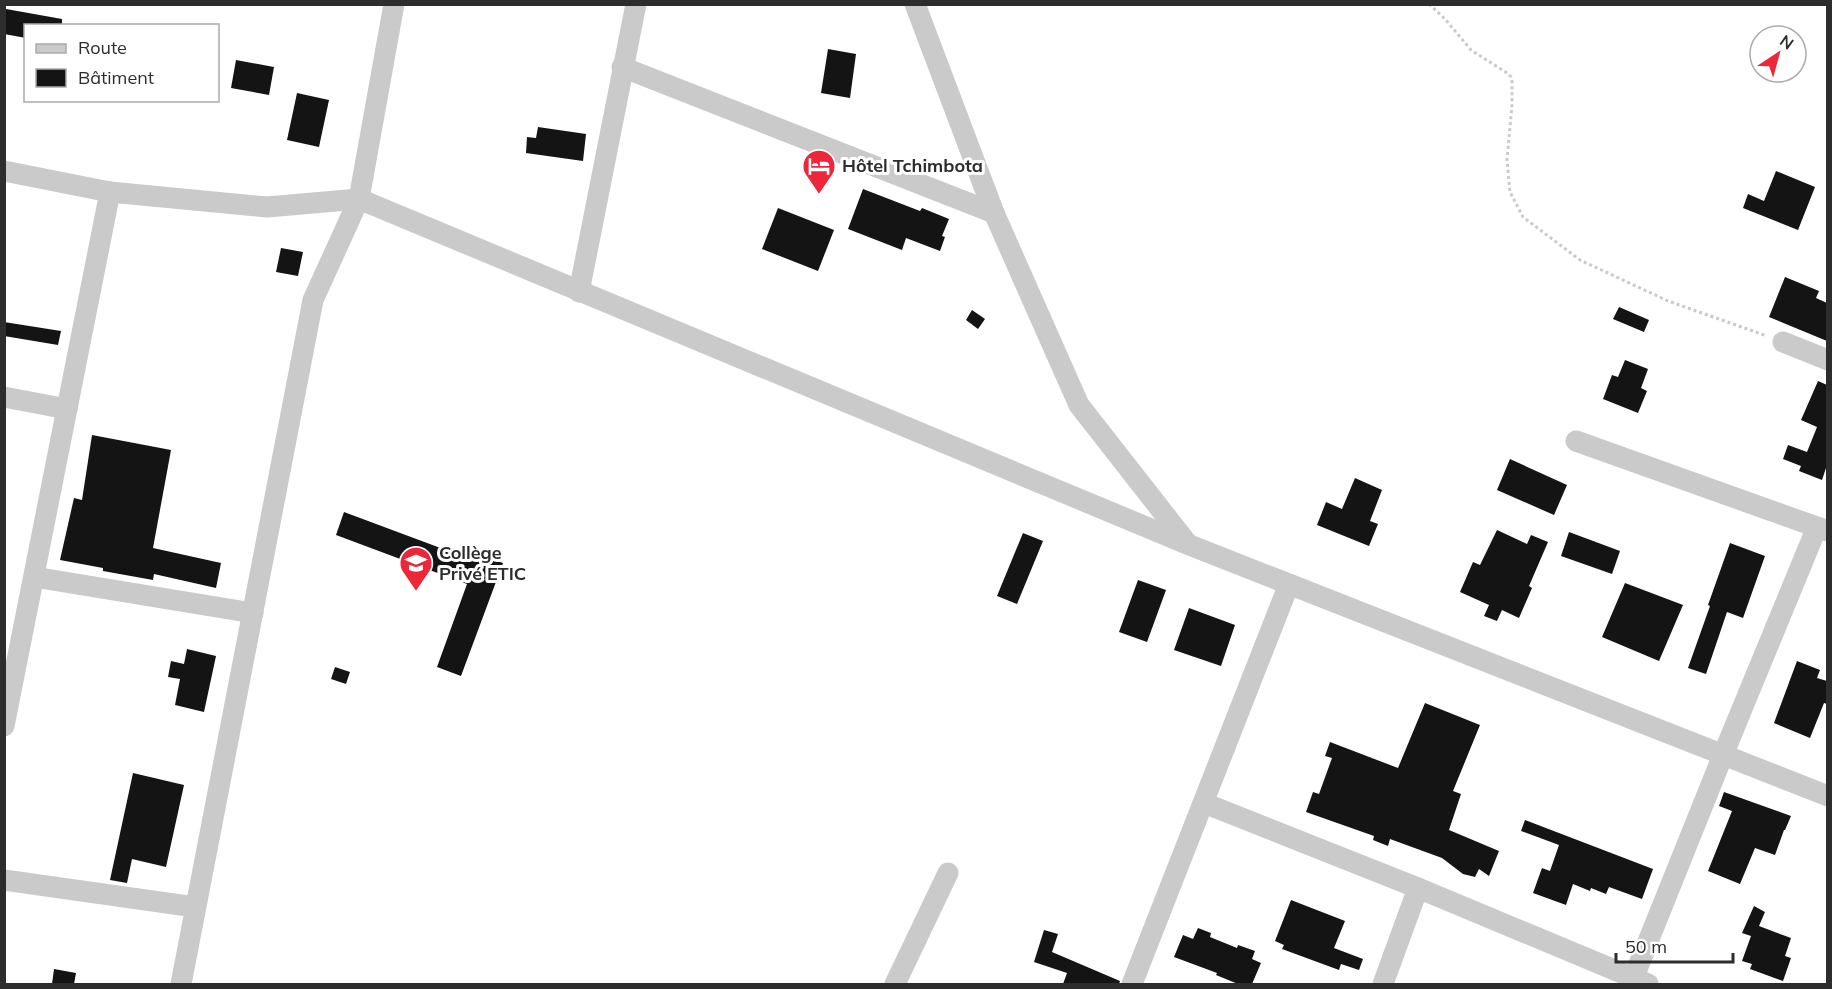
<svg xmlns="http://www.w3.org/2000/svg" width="1832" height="989" viewBox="0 0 1832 989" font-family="Mulish,sans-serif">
<rect width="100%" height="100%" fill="#fff"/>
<g fill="#141414">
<path d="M6,9L62,19V26H26V38L4,34Z"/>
<path d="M828,49L856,54L850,98L821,93Z"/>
<path d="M236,60L274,67L269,95L231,88Z"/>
<path d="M297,93L329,100L319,147L287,140Z"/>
<path d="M538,127L586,134L583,161L526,153L527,137L536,138Z"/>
<path d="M1776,171L1815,187L1798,230L1743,208L1748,194L1764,201Z"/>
<path d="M863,189L920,211L922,208L949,219L942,236L945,237L940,251L906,238L902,250L848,229Z"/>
<path d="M778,208L834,230L818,271L762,249Z"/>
<path d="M281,248L303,252L298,276L276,272Z"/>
<path d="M1785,277L1819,291L1816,298L1827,303V341L1769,317Z"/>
<path d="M1619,307L1649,320L1644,332L1613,319Z"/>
<path d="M972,310L985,319L978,329L966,320Z"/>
<path d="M4,322L61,331L58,345L4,336Z"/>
<path d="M1625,360L1648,369L1641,388L1647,391L1638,413L1603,399L1612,375L1618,377Z"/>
<path d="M1818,381L1827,385V465L1822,480L1799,471L1801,466L1783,459L1788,445L1807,452L1817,427L1801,420Z"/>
<path d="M92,435L171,450L153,548L221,563L216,588L154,574L153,580L103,571V568L60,560L74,498L82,500Z"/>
<path d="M1510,459L1567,485L1554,515L1497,490Z"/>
<path d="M1355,478L1382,490L1370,521L1378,524L1369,546L1317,525L1326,502L1342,509Z"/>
<path d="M344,512L478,562L481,555L503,563L461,676L437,667L467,584L336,535Z"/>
<path d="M1497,530L1527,544L1531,535L1548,542L1529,586L1532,588L1519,618L1502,610L1497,621L1484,616L1489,605L1460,592L1473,562L1480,565Z"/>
<path d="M1569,532L1620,551L1612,574L1561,556Z"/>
<path d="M1023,533L1043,541L1017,604L997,596Z"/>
<path d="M1730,543L1765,556L1743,618L1727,612L1706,674L1688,668L1710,606L1708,605Z"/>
<path d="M1138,580L1166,590L1147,642L1119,632Z"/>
<path d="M1625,583L1683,605L1659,661L1602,637Z"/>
<path d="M1189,608L1235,625L1221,666L1174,650Z"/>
<path d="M187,649L216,656L204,712L175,705L180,679L168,677L171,661L184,664Z"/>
<path d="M1797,661L1820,670L1817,678L1827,681V704L1824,703L1810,738L1774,723Z"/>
<path d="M335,667L350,672L346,684L331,679Z"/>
<path d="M1425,703L1480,725L1453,791L1461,794L1449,830L1499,851L1489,876L1479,869L1475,877L1463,874L1442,858L1390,839L1388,846L1373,840L1374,836L1306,812L1313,792L1319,794L1332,758L1325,756L1330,742L1398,768Z"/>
<path d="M133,773L184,785L166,867L132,859L127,883L110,880Z"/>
<path d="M1724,792L1791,816L1785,830H1784L1775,855L1755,848L1740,884L1708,871L1732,811L1719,806Z"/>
<path d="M1525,820L1653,869L1642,899L1609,887L1606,894L1591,888L1590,891L1573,884L1566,905L1533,893L1542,868L1550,871L1559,845L1521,831Z"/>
<path d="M1291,900L1345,921L1334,948L1363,959L1359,970L1341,964L1339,970L1282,949L1284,945L1275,941Z"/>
<path d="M1754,906L1765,912L1759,926L1791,938L1785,956L1791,958L1783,981L1750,969L1752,964L1742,961L1751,936L1742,933Z"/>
<path d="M1198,928L1211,933L1210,937L1237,948L1238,945L1255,951L1252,959L1261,963L1252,984H1238L1216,975L1217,973L1174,957L1183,935L1193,939Z"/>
<path d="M1044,930L1058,934L1052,952L1120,981L1119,984H1063L1067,973L1034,962Z"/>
<path d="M54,969L76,973L74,984H52Z"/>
</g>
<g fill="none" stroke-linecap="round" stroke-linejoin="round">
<path stroke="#cacaca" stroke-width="3" stroke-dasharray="3 3" stroke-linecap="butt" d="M1429,4L1445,19L1471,50L1507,73L1511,77L1512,82V105L1507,160L1510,192L1523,217L1580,260L1668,301L1767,336"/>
<g stroke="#cacaca" stroke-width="21">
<path d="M915,4L994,213L1079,405L1187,543"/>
<path d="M622,67L994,213"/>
<path d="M4,171L110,192L267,207L359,199L1187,544L1828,796"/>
<path d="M579,292L636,4"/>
<path d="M1783,342L1828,360"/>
<path d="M4,397L67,409"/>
<path d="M1576,441L1828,531"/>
<path d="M34,577L253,613"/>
<path d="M4,726L110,192"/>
<path d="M1204,803L1418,888L1648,984"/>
<path d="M4,880L195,907"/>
<path d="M181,984L313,300L359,199L394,4"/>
<path d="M895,984L948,873"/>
<path d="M1132,984L1289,584"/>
<path d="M1383,984L1418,888"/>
<path d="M1631,984L1723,755L1817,527"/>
</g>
</g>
<defs>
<g id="hotel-pin" transform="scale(1.725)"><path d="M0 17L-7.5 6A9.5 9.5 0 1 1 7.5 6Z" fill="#ed2639" stroke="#fff"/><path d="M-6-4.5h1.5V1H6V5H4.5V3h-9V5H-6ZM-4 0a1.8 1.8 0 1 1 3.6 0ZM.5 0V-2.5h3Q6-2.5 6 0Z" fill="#fff"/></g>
<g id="school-pin" transform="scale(1.725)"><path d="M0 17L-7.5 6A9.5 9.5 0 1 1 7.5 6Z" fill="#ed2639" stroke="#fff"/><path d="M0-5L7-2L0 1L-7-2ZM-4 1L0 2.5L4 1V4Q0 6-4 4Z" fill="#fff"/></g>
</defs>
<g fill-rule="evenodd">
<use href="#hotel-pin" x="819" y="166"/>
<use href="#school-pin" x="416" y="563"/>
</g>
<g text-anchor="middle" stroke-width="6" stroke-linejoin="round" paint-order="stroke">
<g font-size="18" font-weight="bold" fill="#2d2d2d" stroke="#fff" text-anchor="start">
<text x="842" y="172">Hôtel Tchimbota</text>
<text x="439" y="559">Collège<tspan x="439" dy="21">Privé ETIC</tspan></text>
</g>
</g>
<rect width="1832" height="989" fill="none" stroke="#2d2d2d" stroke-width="12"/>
<rect x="24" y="24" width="195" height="78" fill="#ffffff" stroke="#ababab" stroke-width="1.5"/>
<rect x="36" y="44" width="30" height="9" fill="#cacaca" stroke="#ababab" stroke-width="1.5"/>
<text x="78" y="54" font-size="18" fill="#2d2d2d">Route</text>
<rect x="36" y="69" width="30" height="18" fill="#141414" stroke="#ababab" stroke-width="1.5"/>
<text x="78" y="84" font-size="18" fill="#2d2d2d">Bâtiment</text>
<g transform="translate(1778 54) rotate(36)"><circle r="28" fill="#ffffff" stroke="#ababab" stroke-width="1.5"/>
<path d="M0-4.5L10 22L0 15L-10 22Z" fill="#ed2639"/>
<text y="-9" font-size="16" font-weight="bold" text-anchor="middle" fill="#2d2d2d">N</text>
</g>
<path d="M1616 953v9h117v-9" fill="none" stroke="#2d2d2d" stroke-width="3"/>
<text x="1625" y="953" font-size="18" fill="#2d2d2d" stroke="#ffffff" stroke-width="4.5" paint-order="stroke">50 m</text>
</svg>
